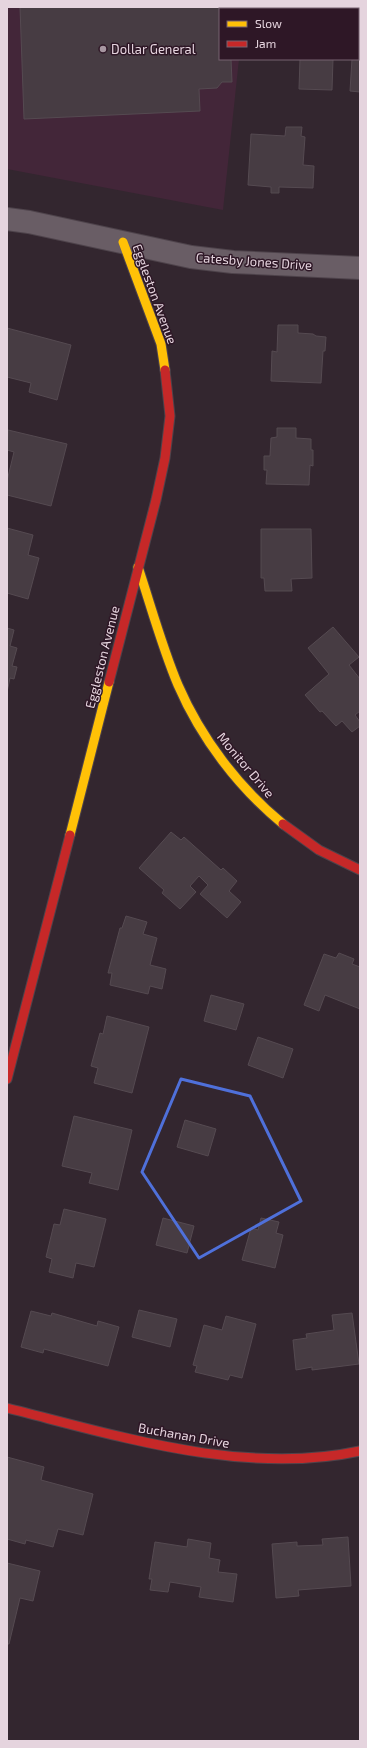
<svg xmlns="http://www.w3.org/2000/svg" width="367" height="1748" viewBox="0 0 367 1748" font-family="'Exo 2',sans-serif">
<rect width="100%" height="100%" fill="#33262f"/>
<path fill="#432639" d="M7,7H245V9H220V59H239L223,210L7,169Z"/>
<g fill="#473c43" stroke="#554a51">
<path d="M20,7H229V9H220V59H231L232,82H222L217,88L199,89L200,111L24,119Z"/>
<path d="M358,56H360V92L350,91L352,59H358Z"/>
<path d="M300,59H333L332,90L299,89Z"/>
<path d="M286,127H302L301,136L305,137L303,165L314,166L313,188L279,187V193H271V187L248,185L251,134L285,136Z"/>
<path d="M278,325H298V333L313,334L316,336L326,337L325,351H323L321,383L271,381L272,351L277,352Z"/>
<path d="M7,328L71,345L57,400L29,392L31,383L7,377Z"/>
<path d="M277,428H296V438L311,439V450H313V466L310,465L309,485L266,484L267,470H264V456H270L271,438L277,437Z"/>
<path d="M8,430L67,444L51,506L7,495V481L14,452L7,450Z"/>
<path d="M7,528L33,535L28,555L39,558L28,599L7,593Z"/>
<path d="M261,529H311L312,578L291,579L292,591H265L264,578H261Z"/>
<path d="M333,627L359,657L349,665L360,679V711L355,715L360,722V726L352,732L342,721L336,726L322,711L320,712L305,695L329,674L308,648Z"/>
<path d="M7,628L14,630L10,646L17,648L12,666L17,667L14,679L10,678L7,692Z"/>
<path d="M171,832L181,840L184,837L221,870L223,868L237,881L229,891L241,902L227,918L200,894L208,885L199,876L190,886L196,892L180,909L162,893L164,890L139,868Z"/>
<path d="M126,916L147,922L143,934L157,938L150,965L166,969L162,989L150,986L148,994L110,985L112,973H108L120,928H122Z"/>
<path d="M339,953L354,959L352,964L360,967V1009L325,995L319,1011L304,1005L324,954L336,958Z"/>
<path d="M211,995L244,1004L236,1030L204,1021Z"/>
<path d="M107,1016L149,1027L132,1093L94,1083L98,1068L91,1066L100,1033L103,1034Z"/>
<path d="M258,1037L293,1049L283,1078L248,1065Z"/>
<path d="M74,1116L132,1130L118,1190L89,1183L92,1173L62,1166Z"/>
<path d="M185,1120L216,1129L208,1156L177,1147Z"/>
<path d="M64,1209L106,1219L94,1267L76,1263L73,1278L49,1272L52,1259L46,1257L54,1224L60,1225Z"/>
<path d="M163,1218L194,1226L187,1253L156,1245Z"/>
<path d="M261,1218L279,1222L276,1233L283,1235L275,1268L242,1260L251,1228L258,1230Z"/>
<path d="M139,1310L177,1319L170,1347L132,1337Z"/>
<path d="M31,1311L51,1316L52,1313L97,1326L98,1321L119,1327L108,1366L44,1349L43,1353L21,1347Z"/>
<path d="M352,1313L359,1364L312,1370V1367L296,1370L293,1340L307,1338L306,1334L334,1330L332,1315Z"/>
<path d="M226,1316L256,1324L242,1378L230,1375L228,1380L195,1372L197,1366L193,1365L204,1325L222,1330Z"/>
<path d="M7,1457L44,1467L41,1480L93,1494L83,1535L58,1529L53,1547L26,1540L25,1544L7,1539Z"/>
<path d="M348,1537L351,1586L298,1590L299,1596L276,1598L272,1544L297,1542V1546L323,1545L322,1539Z"/>
<path d="M188,1539L211,1543L209,1558L220,1560L218,1572L237,1574L233,1602L199,1597L201,1587L170,1582L168,1592L150,1590L152,1579H149L155,1542L187,1547Z"/>
<path d="M7,1563L40,1571L33,1601L20,1598L9,1644H7Z"/>
</g>
<g fill="none" stroke-linecap="round" stroke-linejoin="round">
<g stroke="#4e434b" stroke-width="24">
<path id="street" d="M7,219L29,222L191,257L233,262L360,268"/>
</g>
<g stroke="#4e434b" stroke-width="11">
<g id="slow">
<path d="M123,242L161,344L165,370"/>
<path d="M138,567C151,606 162,647 178,685C201,738 238,787 283,824"/>
<path d="M70,835L109,682"/>
</g>
</g>
<g stroke="#4e434b" stroke-width="11">
<g id="jam">
<path d="M109,682L156,500L165,458L170,416L165,370"/>
<path d="M283,824L319,850L360,870"/>
<path d="M7,1079L70,835"/>
<path d="M7,1408C119,1436 244,1476 360,1451"/>
</g>
</g>
<use href="#street" stroke="#695d65" stroke-width="22"/>
<use href="#slow" stroke="#ffc107" stroke-width="9"/>
<use href="#jam" stroke="#c62828" stroke-width="9"/>
</g>
<path fill="none" stroke="#4f70da" stroke-width="3" stroke-linejoin="round" d="M181,1079L250,1096L301,1201L199,1258L142,1172Z"/>
<circle fill="#a797a1" stroke="#2e1726" stroke-width="1.5" cx="103" cy="49" r="4"/>
<g text-anchor="middle" stroke-width="3" stroke-linejoin="round" paint-order="stroke">
<g font-size="13" fill="#e5d4de" stroke="#2e1726" text-anchor="start">
<text x="111" y="54">Dollar General</text>
</g>
<g font-size="13" fill="#e5d4de" stroke="#2e1726">
<text transform="translate(254 261) rotate(4)" y="5">Catesby Jones Drive</text>
<text transform="translate(155 294) rotate(70)" y="5">Eggleston Avenue</text>
<text transform="translate(102 657) rotate(-76)" y="5">Eggleston Avenue</text>
<text transform="translate(246 765) rotate(50)" y="5">Monitor Drive</text>
<text transform="translate(184 1435) rotate(10)" y="5">Buchanan Drive</text>
</g>
</g>
<rect width="367" height="1748" fill="none" stroke="#e5d4de" stroke-width="16"/>
<rect x="219" y="8" width="140" height="52" fill="#2e1726" stroke="#776370"/>
<rect x="227" y="21" width="20" height="6" fill="#ffc107" stroke="#776370"/>
<text x="255" y="28" font-size="12" fill="#e5d4de">Slow</text>
<rect x="227" y="41" width="20" height="6" fill="#c62828" stroke="#776370"/>
<text x="255" y="48" font-size="12" fill="#e5d4de">Jam</text>
</svg>
